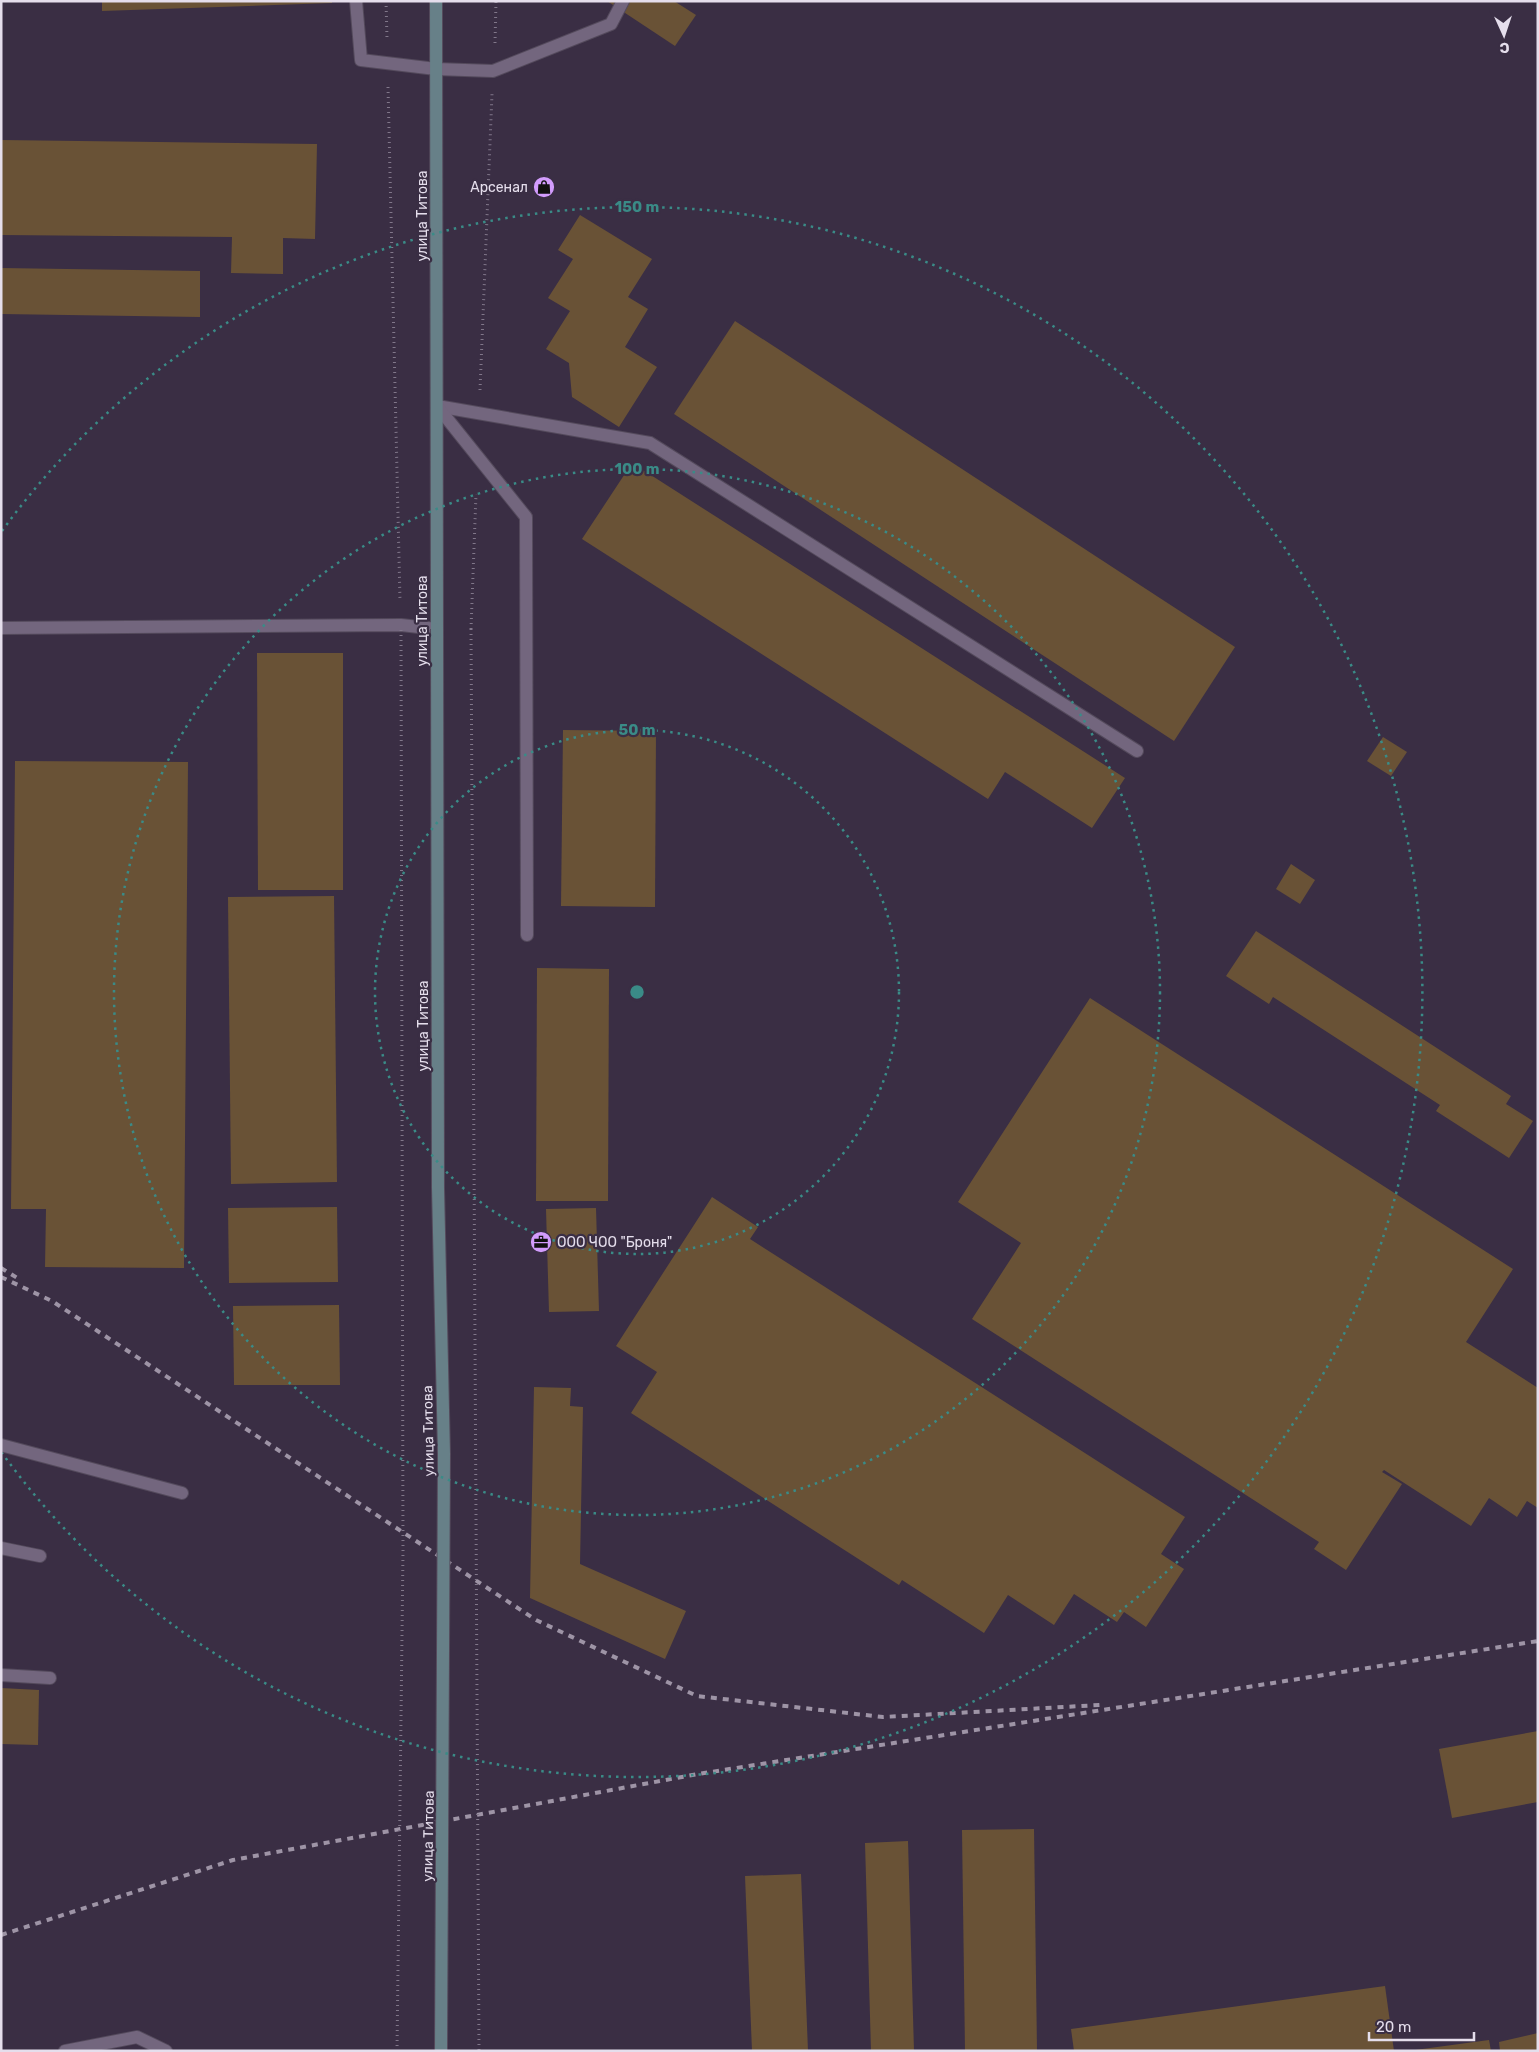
<svg xmlns="http://www.w3.org/2000/svg" width="1539" height="2052" viewBox="0 0 1539 2052" font-family="Rubik,sans-serif">
<rect width="100%" height="100%" fill="#3a2e44"/>
<g fill="#695236">
<path d="M102,1H332V3L102,11Z"/>
<path d="M607,1H674L696,15L675,46Z"/>
<path d="M1,140L317,144L315,239L283,238V274L231,273L232,237L1,235Z"/>
<path d="M580,215L652,259L628,297L648,309L625,347L657,367L619,427L572,397L569,363L546,349L570,311L548,298L573,259L558,250Z"/>
<path d="M1,268L200,271V317L1,314Z"/>
<path d="M735,321L1235,647L1174,741L674,414Z"/>
<path d="M632,463L1125,778L1092,828L1005,772L988,799L582,539Z"/>
<path d="M257,653H343V890H258Z"/>
<path d="M563,730L656,731L655,907L561,906Z"/>
<path d="M1383,737L1407,752L1391,776L1367,761Z"/>
<path d="M15,761L188,762L184,1268L45,1267L46,1209H11Z"/>
<path d="M1291,864L1315,880L1300,904L1276,889Z"/>
<path d="M334,896L337,1182L231,1184L228,897Z"/>
<path d="M1256,931L1511,1096L1506,1104L1533,1121L1509,1158L1436,1111L1440,1105L1273,997L1269,1004L1226,976Z"/>
<path d="M537,968L609,969L608,1201H536Z"/>
<path d="M1090,998L1513,1269L1466,1342L1538,1388V1508L1527,1501L1517,1517L1489,1498L1471,1526L1384,1470L1382,1472L1402,1484L1346,1570L1314,1549L1319,1542L972,1319L1021,1243L958,1202Z"/>
<path d="M712,1197L758,1227L750,1239L1185,1517L1161,1554L1184,1569L1146,1627L1124,1612L1117,1622L1074,1594L1054,1625L1008,1595L984,1633L902,1580L899,1585L631,1413L657,1372L616,1346Z"/>
<path d="M337,1207L338,1282L229,1283L228,1208Z"/>
<path d="M596,1208L599,1311L549,1312L546,1209Z"/>
<path d="M339,1305L340,1385H234L233,1306Z"/>
<path d="M534,1387L571,1388L570,1406L583,1407L580,1564L686,1611L665,1659L530,1598Z"/>
<path d="M1,1688L39,1690L38,1745L1,1744Z"/>
<path d="M1538,1731V1802L1452,1818L1439,1749Z"/>
<path d="M1034,1829L1037,2051H965L962,1830Z"/>
<path d="M908,1841L914,2051H871L865,1843Z"/>
<path d="M801,1874L808,2051H752L745,1876Z"/>
<path d="M1385,1986L1394,2051H1074L1071,2029Z"/>
<path d="M1538,2033V2051H1500L1499,2042Z"/>
<path d="M1489,2040L1491,2051H1415V2050Z"/>
</g>
<g fill="none" stroke-linecap="round" stroke-linejoin="round">
<g stroke="#544a5c" stroke-width="14">
<g id="service">
<path d="M356,1L361,60L436,69L493,71L611,24L623,1"/>
<path d="M437,406L650,443L1137,751"/>
<path d="M437,406L526,517L527,935"/>
<path d="M1,628L401,625L437,629"/>
<path d="M1,1445L182,1493"/>
<path d="M1,1548L40,1556"/>
<path d="M1,1675L50,1678"/>
<path d="M65,2051L137,2037L166,2051"/>
</g>
</g>
<g stroke="#544a5c" stroke-width="14">
<path id="secondary" d="M436,1L437,629"/>
</g>
<g stroke="#81778a" stroke-width="3" stroke-dasharray="1 4" stroke-linecap="butt">
<path d="M386,1L387,38"/>
<path d="M495,43L496,1"/>
<path d="M388,87L400,600"/>
<path d="M480,390L492,94"/>
<path d="M471,629L476,494"/>
</g>
<use href="#service" stroke="#73667e" stroke-width="12"/>
<use href="#secondary" stroke="#678088" stroke-width="12"/>
<g stroke="#9e94a6" stroke-width="4" stroke-dasharray="6 6" stroke-linecap="butt">
<path d="M1,1268L19,1279"/>
<path d="M1,1277L52,1301L536,1620L697,1696L883,1717L1100,1705"/>
<path d="M1,1935L233,1860L698,1774L1538,1641"/>
</g>
<g stroke="#544a5c" stroke-width="14" stroke-linecap="butt">
<path id="secondary-bridge" d="M437,629L438,1188L444,1454L441,2051"/>
</g>
<g stroke="#81778a" stroke-width="3" stroke-dasharray="1 4" stroke-linecap="butt">
<path d="M471,629L479,2051"/>
<path d="M397,2051L403,1551L401,630"/>
</g>
<use href="#secondary-bridge" stroke="#678088" stroke-width="12"/>
</g>
<g fill="none" stroke="#3a8b87" stroke-width="2.5" stroke-dasharray="2.5 5">
<circle cx="637" cy="992" r="262"/>
<circle cx="637" cy="992" r="523"/>
<path d="M2 531A785 785 0 1 1 2 1453"/>
</g>
<defs>
<g id="shop-disc" transform="scale(1.125)"><circle r="9.5" fill="#d29cfd" stroke="#3a2e44"/><path d="M-5-2.5h2.3a2.7 3.5 0 0 1 5.4 0H5L5.5 6h-11ZM-1.5-2.5h3a1.5 2.3 0 0 0-3 0Z" fill="#111"/></g>
<g id="office-disc" transform="scale(1.125)"><circle r="9.5" fill="#d29cfd" stroke="#3a2e44"/><path d="M-6-3h4V-5.5h4V-3h4V5H-6ZM-1-4.5V-3h2v-1.5ZM-6 0V1H6V0Z" fill="#111"/></g>
</defs>
<g fill-rule="evenodd">
<use href="#shop-disc" x="544" y="187"/>
<use href="#office-disc" x="541" y="1242"/>
</g>
<g text-anchor="middle" stroke-width="4.5" stroke-linejoin="round" paint-order="stroke">
<g font-size="14" fill="#e5deec" stroke="#3a2e44" text-anchor="end">
<text x="528" y="192">Арсенал</text>
<text x="557" y="1247" text-anchor="start">ООО ЧОО "Броня"</text>
</g>
<g font-size="14" fill="#e5deec" stroke="#3a2e44">
<text transform="translate(422 216) rotate(-90)" y="5">улица Титова</text>
<text transform="translate(422 621) rotate(-90)" y="5">улица Титова</text>
<text transform="translate(423 1026) rotate(-90)" y="5">улица Титова</text>
<text transform="translate(428 1431) rotate(-91)" y="5">улица Титова</text>
<text transform="translate(428 1836) rotate(-89)" y="5">улица Титова</text>
</g>
</g>
<circle cx="637" cy="992" r="8" fill="#3a8b87" stroke="#3a2e44" stroke-width="2.5"/>
<g font-size="15" text-anchor="middle" font-weight="bold" fill="#3a8b87" stroke="#3a2e44" stroke-width="4.5" stroke-linejoin="round" paint-order="stroke">
<text x="637" y="212">150 m</text>
<text x="637" y="474">100 m</text>
<text x="637" y="735">50 m</text>
</g>
<rect width="1539" height="2052" fill="none" stroke="#e5deec" stroke-width="5"/>
<g transform="translate(1504 35) rotate(177)" stroke="#3a2e44" stroke-width="4" paint-order="stroke">
<path d="M0-4L9 19L0 12L-9 19Z" fill="#e5deec"/>
<text y="-8" font-size="14" font-weight="bold" text-anchor="middle" fill="#e5deec">С</text>
</g>
<path d="M1369 2032v8h105v-8" fill="none" stroke="#e5deec" stroke-width="2.5"/>
<text x="1376" y="2032" font-size="15" fill="#e5deec" stroke="#3a2e44" stroke-width="4" paint-order="stroke">20 m</text>
</svg>
